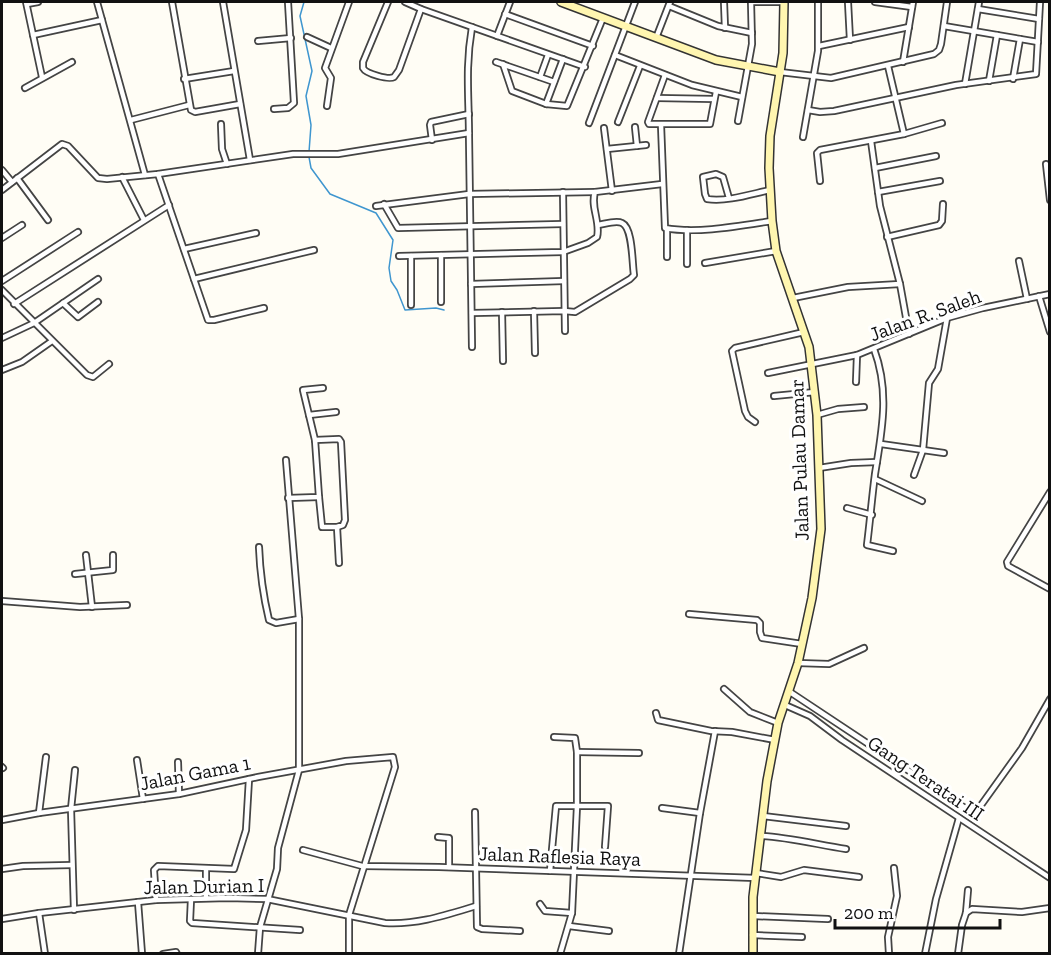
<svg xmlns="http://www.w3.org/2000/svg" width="1051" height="955" viewBox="0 0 1051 955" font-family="'Zilla Slab',serif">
<rect width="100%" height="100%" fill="#fffdf5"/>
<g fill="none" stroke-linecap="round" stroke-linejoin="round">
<g stroke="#3f96cf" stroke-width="1.5">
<path d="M304,2L300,16L312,71L306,96L311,125L309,152"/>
<path d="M309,157L311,168L330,194L376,213L393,240L389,268L391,281L397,290L405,310L436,308L444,310"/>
</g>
<g stroke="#444" stroke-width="8">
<g id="street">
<path d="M26,2L42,77"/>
<path d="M97,2L145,175"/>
<path d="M172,2L191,110L195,112L240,104"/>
<path d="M223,2L250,160"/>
<path d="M388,2L363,62C363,64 363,66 363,68C366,74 389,80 394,77L399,70L421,9"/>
<path d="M405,2L421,9L585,67"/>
<path d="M724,2L725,28"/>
<path d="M751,2H782"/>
<path d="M848,2L850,40"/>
<path d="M875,2L912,7"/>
<path d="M27,4L38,2"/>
<path d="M669,6L718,26L752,33"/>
<path d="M978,9L1039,19"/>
<path d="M505,14L593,46"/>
<path d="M944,26L1038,42"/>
<path d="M472,27C465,68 469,97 469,137C470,207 471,277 472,347"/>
<path d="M33,35L102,20"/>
<path d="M497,36L510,2"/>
<path d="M307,37L331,48"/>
<path d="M656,38L670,2"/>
<path d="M258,41L291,38"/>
<path d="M819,46L909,27"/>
<path d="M615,55L692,85L742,97"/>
<path d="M496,62L554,82"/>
<path d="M903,62L913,2"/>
<path d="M503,64L512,91L546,104L567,106L603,18"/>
<path d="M888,66L904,134"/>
<path d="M780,72L831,78L934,54L939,50L941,44L947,2"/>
<path d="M665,75L648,122L649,124H710L716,92"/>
<path d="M540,77L548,55"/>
<path d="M184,79L234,71"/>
<path d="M1013,79L1020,39"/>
<path d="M989,81L997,35"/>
<path d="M965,84L979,2"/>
<path d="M25,88L72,62"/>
<path d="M657,98L714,99"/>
<path d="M546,104L563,59"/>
<path d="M327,106L331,78L325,68L349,2"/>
<path d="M274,109L288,108L294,103L288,2"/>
<path d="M808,110L820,112L834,111L956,85L1036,74L1040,2"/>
<path d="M131,120L189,105"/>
<path d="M738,121L752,44L751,2"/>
<path d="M618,122L640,66"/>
<path d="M589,123L635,2"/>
<path d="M221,124L222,149L227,164"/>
<path d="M661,125L665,228C697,234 739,226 772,221"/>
<path d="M635,127L637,146"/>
<path d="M604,128L612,191"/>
<path d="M803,137L818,51V2"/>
<path d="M432,140L430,125L431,122L469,114"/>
<path d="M871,141L880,206L900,284L909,334"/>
<path d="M607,149L646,145"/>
<path d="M1046,164L1050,200"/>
<path d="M875,168L936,156"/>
<path d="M2,170L12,182"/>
<path d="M158,174L208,320H214L264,308"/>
<path d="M122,177L144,220"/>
<path d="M17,178L48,220"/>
<path d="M820,181L817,153L820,150L904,134L942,123"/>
<path d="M2,190L62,144L68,146L98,178L107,179L158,174L293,154H338L469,133"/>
<path d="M563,192L565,331"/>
<path d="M878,192L940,181"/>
<path d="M729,198L723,177L716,174L703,177L705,194L707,199C727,202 751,194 770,190"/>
<path d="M384,204L398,228L563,224"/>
<path d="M376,206L469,194L595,192"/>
<path d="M887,237L939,225L942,221L943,204"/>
<path d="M2,238L22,225"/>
<path d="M184,249L256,233"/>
<path d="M441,255V302"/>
<path d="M399,256L563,252L588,243L597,237C601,222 590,207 595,192L662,184"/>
<path d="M411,256V305"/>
<path d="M667,257V229"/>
<path d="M1019,261L1027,299"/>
<path d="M705,263L776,251"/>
<path d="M687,264V230"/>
<path d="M194,279L314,250"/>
<path d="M2,281L78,232"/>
<path d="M471,284L564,281"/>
<path d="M2,290L87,375L93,377L109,364"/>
<path d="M1039,296L1050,332"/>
<path d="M793,298L848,287L900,284"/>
<path d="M63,303L78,317L98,302"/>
<path d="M14,304L169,205"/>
<path d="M534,311L535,353"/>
<path d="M502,312L503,361"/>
<path d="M472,313L564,311L575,312L630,279L634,275C632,263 633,228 622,223C616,220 605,224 598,225"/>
<path d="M2,338L34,323L98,279"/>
<path d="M874,349C890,392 882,430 875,474C872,497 870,521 867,545L893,551"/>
<path d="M2,370L22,362L52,341"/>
<path d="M768,373L857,355L947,318L983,308L1050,294"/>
<path d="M856,382L857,355"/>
<path d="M774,396L815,392"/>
<path d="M309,415L336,412"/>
<path d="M817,415L838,409L864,407"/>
<path d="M755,422L748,417L745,411L732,351L735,348L804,332"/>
<path d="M315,440L339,439L341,442L345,520L343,525L337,527H322L319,497"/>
<path d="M881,444L944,453"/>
<path d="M819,468L851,463L877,462"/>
<path d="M914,475L923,450L929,383L938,369L947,318"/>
<path d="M875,479L922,501"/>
<path d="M1050,492L1007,562L1008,566L1050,589"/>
<path d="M288,498L319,497L315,440L303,390L323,388"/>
<path d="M847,508L872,515"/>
<path d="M337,527L339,563"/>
<path d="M259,547C260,573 263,595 269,620L276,623L299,619"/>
<path d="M86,555L92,607"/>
<path d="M75,574L113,570V555"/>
<path d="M2,601L80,607L127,605"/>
<path d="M689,614L757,620L760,623V632L762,638L802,644"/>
<path d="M798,663L829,664L864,648"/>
<path d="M724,689L750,712L778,723"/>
<path d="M790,692L971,812L979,808L1022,748L1050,699"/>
<path d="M785,705L810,716L842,740L1050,878"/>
<path d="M656,713L658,720L711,731L732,732L775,740"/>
<path d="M554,737L575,738L577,752V806L572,913L560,954"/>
<path d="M577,752L639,753"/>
<path d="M137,760L143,799"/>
<path d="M178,762L179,794"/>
<path d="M2,767L3,768"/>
<path d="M662,808L700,813"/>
<path d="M475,812L477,927L482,929L520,931"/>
<path d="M39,813L46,757"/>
<path d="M763,816L846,826"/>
<path d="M2,820L39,813L179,794L258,777L346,761L393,757L395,767L349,915V954"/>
<path d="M761,836C788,837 819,845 846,849"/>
<path d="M438,837L449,838V867"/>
<path d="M303,850L362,866L439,867L756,878"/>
<path d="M2,869L23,866L72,865"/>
<path d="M206,869V898"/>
<path d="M550,871L556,806H608L605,847"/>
<path d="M756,873L781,877L804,870L859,877"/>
<path d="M191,899L190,921L192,923L300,930"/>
<path d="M156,900L154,870L158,866L234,869L246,830L249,779"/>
<path d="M138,902L142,954"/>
<path d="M540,904L545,911L572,913"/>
<path d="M74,910L71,809L75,770"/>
<path d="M39,913L45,954"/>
<path d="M966,913L972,909L1022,912L1050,908"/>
<path d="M753,916L828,919"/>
<path d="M2,919L39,913L156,900L228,898L267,899L385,923C417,925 446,915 476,906"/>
<path d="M569,926L609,931"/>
<path d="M752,935L802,937"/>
<path d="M163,954L176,952L177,954"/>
<path d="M258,954L260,927L277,869L278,848L299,770V619L286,460"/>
<path d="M679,954L700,813L715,731"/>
<path d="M889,954L888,937L897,896L894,868"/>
<path d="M925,954L936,899L959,818"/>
<path d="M958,954L962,925L966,913L968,890"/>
</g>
</g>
<g stroke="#333" stroke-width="10">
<g id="secondary">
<path d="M561,2L716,60L780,72"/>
<path d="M753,954V897L767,781L778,723L798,663L812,598L821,529L817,415L809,347L776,251L772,221L769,168L770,136L783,53L784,2"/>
</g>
</g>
<use href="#street" stroke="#fff" stroke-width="4.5"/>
<use href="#secondary" stroke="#fff6b0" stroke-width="7"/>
</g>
<g text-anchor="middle" stroke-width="6" stroke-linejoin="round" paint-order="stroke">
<g font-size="20" fill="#111" stroke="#fff">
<text transform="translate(925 315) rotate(-20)" y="7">Jalan R. Saleh</text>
<text transform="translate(799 460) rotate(-92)" y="7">Jalan Pulau Damar</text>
<text transform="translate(195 773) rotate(-11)" y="7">Jalan Gama 1</text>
<text transform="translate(926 778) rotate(34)" y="7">Gang Teratai III</text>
<text transform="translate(560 856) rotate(2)" y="7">Jalan Raflesia Raya</text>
<text transform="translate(204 886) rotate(-1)" y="7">Jalan Durian I</text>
</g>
</g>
<rect width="1051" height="955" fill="none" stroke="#111111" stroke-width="6"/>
<path d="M835 919v9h165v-9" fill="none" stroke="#111111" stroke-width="3"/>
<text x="844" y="919" font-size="18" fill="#111111" stroke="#ffffff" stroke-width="4.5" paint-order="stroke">200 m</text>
</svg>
